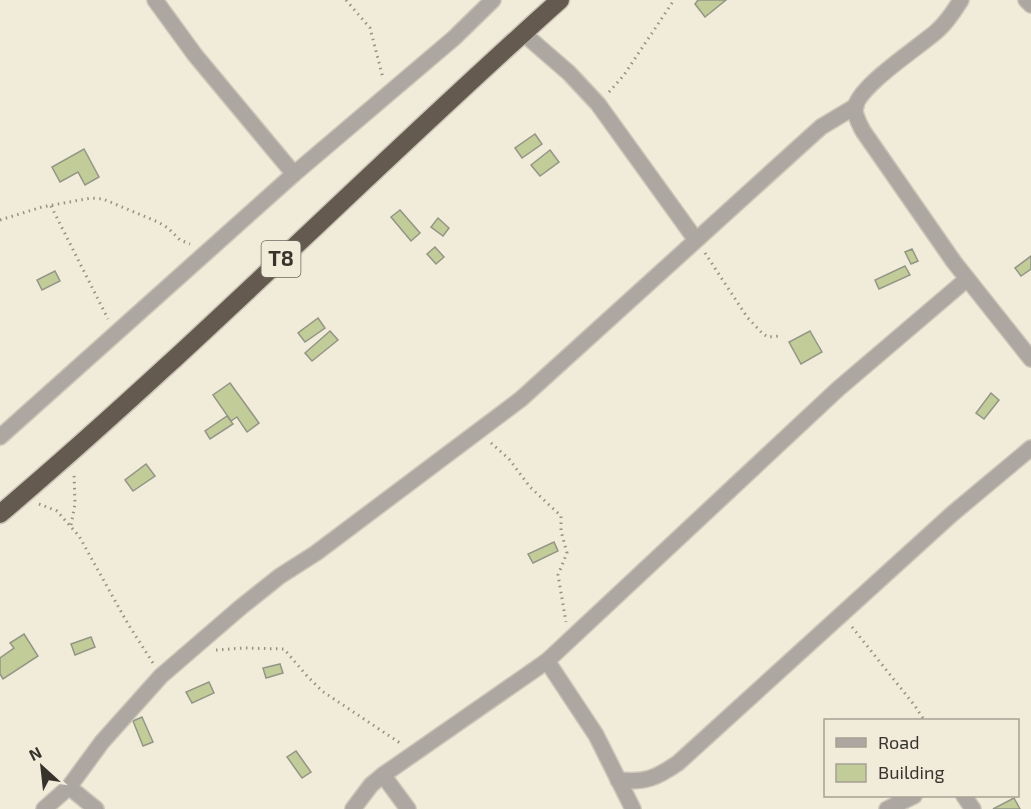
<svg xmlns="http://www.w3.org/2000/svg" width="1031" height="809" viewBox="0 0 1031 809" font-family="'Exo 2',sans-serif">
<rect width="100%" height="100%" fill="#f1ebda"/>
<g fill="#c2cc99" stroke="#939686" stroke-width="1.5">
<path d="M698,0H726L705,17L695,4Z"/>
<path d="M535,134L542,144L522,158L515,148Z"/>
<path d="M84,149L99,177L85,185L78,172L60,182L52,167Z"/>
<path d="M550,150L559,162L540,176L531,165Z"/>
<path d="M400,210L420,233L411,241L391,217Z"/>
<path d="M438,218L449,228L443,236L431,227Z"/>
<path d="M435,247L444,257L436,264L427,254Z"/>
<path d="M912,249L918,261L911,264L905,252Z"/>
<path d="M1031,256V269L1021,276L1015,268Z"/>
<path d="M905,266L910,275L879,289L875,280Z"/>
<path d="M55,271L60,281L42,290L37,280Z"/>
<path d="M318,318L325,328L305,342L298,333Z"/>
<path d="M330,331L338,340L312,361L305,353Z"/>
<path d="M810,331L822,352L801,364L789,342Z"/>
<path d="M230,383L259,423L247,432L237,417L231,421L213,395Z"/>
<path d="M991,393L999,400L984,419L976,413Z"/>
<path d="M227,416L233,424L210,439L205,431Z"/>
<path d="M146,464L155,476L133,491L125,480Z"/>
<path d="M554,542L558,551L533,563L528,554Z"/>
<path d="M24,634L38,656L3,679L0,674V658L14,648L10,643Z"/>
<path d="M91,637L95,647L75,655L71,644Z"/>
<path d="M280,664L283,673L266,678L263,668Z"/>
<path d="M209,682L214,693L192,703L186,692Z"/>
<path d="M142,717L153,742L143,746L133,721Z"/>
<path d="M296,751L311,772L302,778L287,757Z"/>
<path d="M1014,798L1020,809H993Z"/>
</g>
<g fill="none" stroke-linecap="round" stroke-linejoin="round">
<g stroke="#cbc6b7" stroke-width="18">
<g id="street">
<path d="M155,0L195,55L294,174"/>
<path d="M961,0C954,11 948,21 938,30C921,46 856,87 855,109C855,117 860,125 863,131L954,262L1031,359"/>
<path d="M1026,0L1031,5"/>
<path d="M523,33L569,73L598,104L696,240"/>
<path d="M0,437L294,174L454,38L493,0"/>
<path d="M547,661L596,735L633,809"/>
<path d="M383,775L408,809"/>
<path d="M618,780C645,783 656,778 678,763L952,514L1031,448"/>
<path d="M69,787L96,809"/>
<path d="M964,796L973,809"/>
<path d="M44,809L69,787L102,742L161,676L241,607L280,576L316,553L521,399L821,127L856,106"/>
<path d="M353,809L371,785L383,775L547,661L838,389L967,279"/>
<path d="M887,809L914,796"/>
</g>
</g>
<g stroke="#cbc6b7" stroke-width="21">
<path id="highway" d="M0,514C193,350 371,169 560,0"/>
</g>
<g stroke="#969286" stroke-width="3" stroke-dasharray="1.5 4.5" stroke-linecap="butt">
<path d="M346,0L370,28L383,78"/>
<path d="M609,92L624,75L674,0"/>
<path d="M51,206L108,319"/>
<path d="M0,220L42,207L91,198L103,199L158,222L168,228L180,240L190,244"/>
<path d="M705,253L747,317L763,334L768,337L780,336"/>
<path d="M491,443L509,459L530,487L561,516V531L567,553L558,575L566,622"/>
<path d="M39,504L57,511L79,536L128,624L153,663"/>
<path d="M71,525L75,504L74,473"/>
<path d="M852,627L915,706L924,720"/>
<path d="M216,650L244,648L284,649L307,676L322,691L400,743"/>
</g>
<use href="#street" stroke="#aca7a1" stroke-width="15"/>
<use href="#highway" stroke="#655a4f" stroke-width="18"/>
</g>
<g text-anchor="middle" stroke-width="5" stroke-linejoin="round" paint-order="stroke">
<rect fill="#f1ebda" stroke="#6d6a60" stroke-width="1.5" x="261.5" y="241" width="39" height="36" rx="4.5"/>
<g font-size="21" font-weight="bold" fill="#35332c">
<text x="281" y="266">T8</text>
</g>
</g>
<rect x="824" y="719" width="195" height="78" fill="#f1ebda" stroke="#a6a194" stroke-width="1.5"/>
<rect x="836" y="738" width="30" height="9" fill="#aca7a1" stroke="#a6a194" stroke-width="1.5"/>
<text x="878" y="749" font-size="18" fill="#35332c">Road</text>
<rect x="836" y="764" width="30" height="18" fill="#c2cc99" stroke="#a6a194" stroke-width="1.5"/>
<text x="878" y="779" font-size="18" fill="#35332c">Building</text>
<g transform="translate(42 767) rotate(333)" stroke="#f1ebda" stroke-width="4.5" paint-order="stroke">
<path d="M0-4.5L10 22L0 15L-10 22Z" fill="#35332c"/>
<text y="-9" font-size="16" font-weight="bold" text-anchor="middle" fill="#35332c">N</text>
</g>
</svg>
